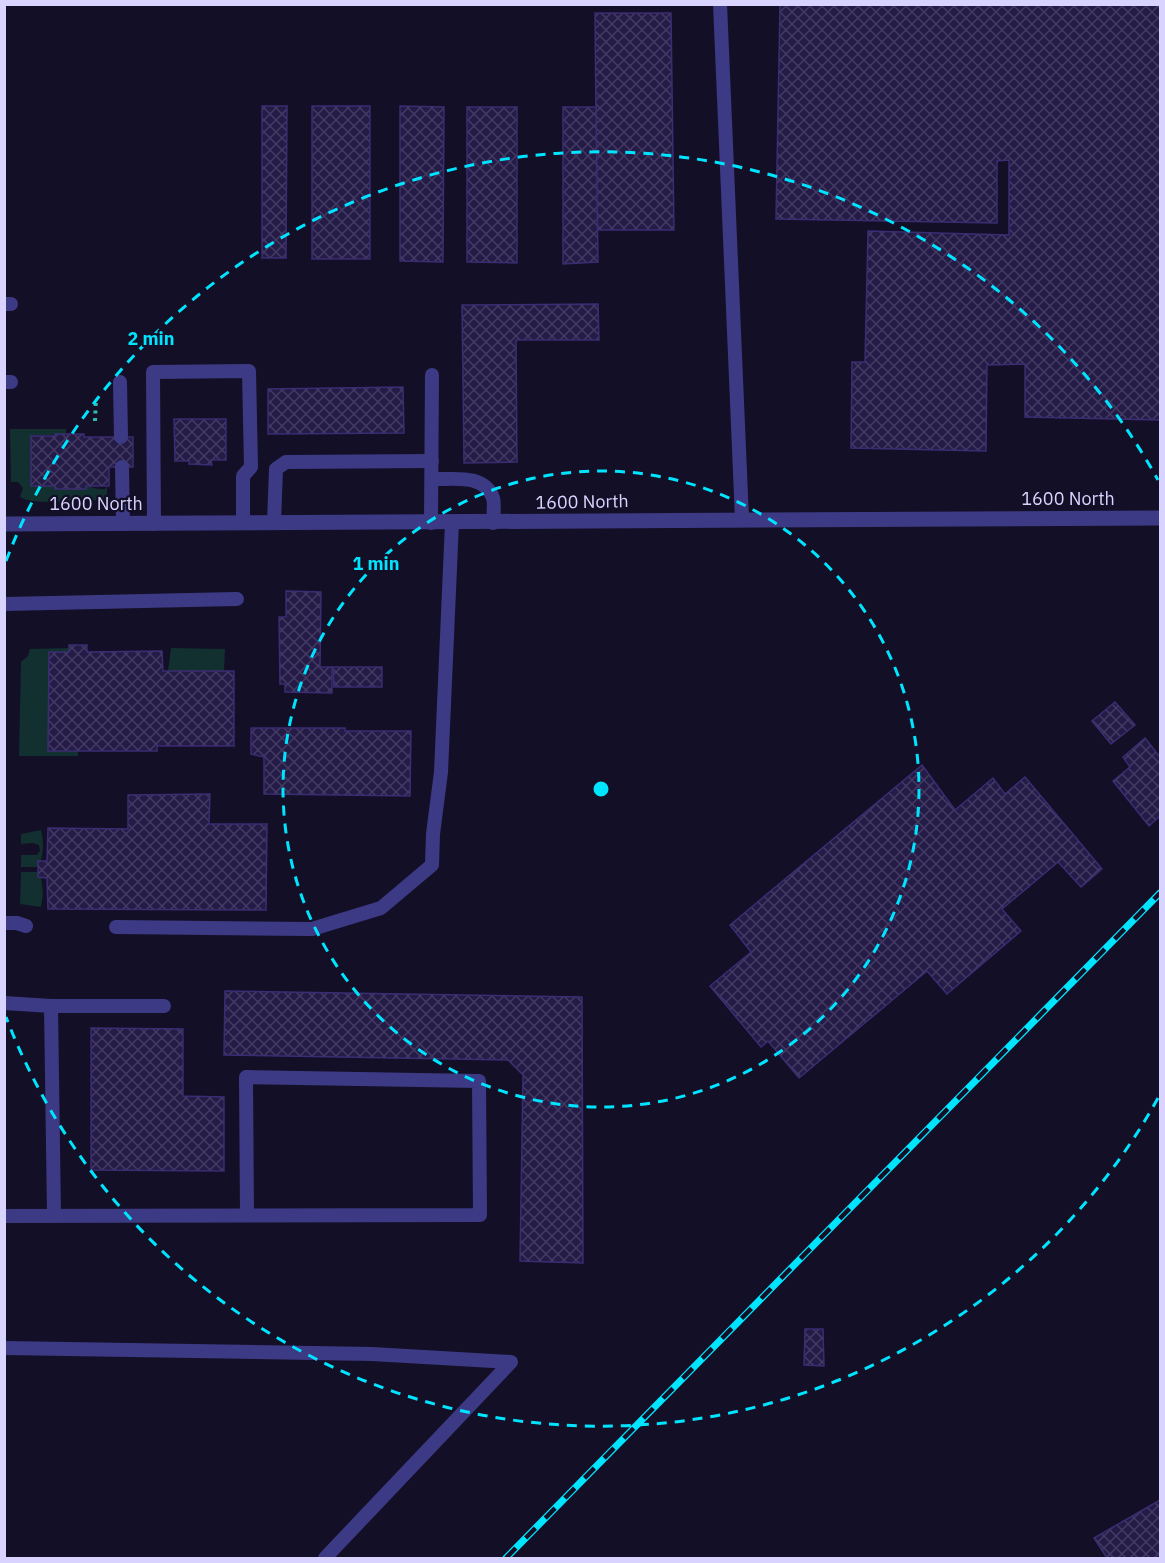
<svg xmlns="http://www.w3.org/2000/svg" width="1165" height="1563" viewBox="0 0 1165 1563" font-family="'IBM Plex Sans',sans-serif">
<defs>
<pattern id="building-cross-hatch" width="8" height="8" patternUnits="userSpaceOnUse" patternTransform="scale(1.5)"><rect width="8" height="8" fill="#241b47"/><path d="M0 0l8 8M0 8l8-8" fill="none" stroke="#433b63"/></pattern>
</defs>
<rect width="100%" height="100%" fill="#130f26"/>
<g fill="#12302f">
<path d="M10,429H66V434L31,436V486H55V489H86V486C93,487 97,490 105,489L107,486V500C89,500 32,506 20,497L23,488L18,482H11Z"/>
<path d="M69,648V652H49L48,750H78V756H19L21,662L28,656L30,649Z"/>
<path d="M171,648L225,649L224,671H168Z"/>
<path d="M41,830C44,841 44,857 38,867H21V855H37L40,851L39,845L33,843L21,844V834Z"/>
<path d="M21,872H38V877H41L43,893L41,907L20,904Z"/>
</g>
<g fill="url(#building-cross-hatch)" stroke="#3b2d73" stroke-width="1.5">
<path d="M780,4H1160V420L1025,417V364L987,365L986,451L851,448L852,362H865L868,231L1009,235V160L997,161V223L776,219Z"/>
<path d="M595,13H671L674,230H597Z"/>
<path d="M262,106H287L286,258H262Z"/>
<rect x="312" y="106" width="58" height="153"/>
<path d="M400,106L444,107L443,262L400,261Z"/>
<path d="M467,107H517V263L467,262Z"/>
<path d="M563,107H596L598,262L563,264Z"/>
<path d="M598,304L599,340H516L517,462L464,463L462,305Z"/>
<path d="M403,387L404,433L268,434V389Z"/>
<path d="M174,419H226V460H211L212,465L189,464V461H175Z"/>
<path d="M55,434H84V437H133V467H109V486H86V489H55V486H31V436H55Z"/>
<path d="M286,591L321,592L320,667H332V693L285,692V684H280L279,617H286Z"/>
<path d="M69,645H87V652L162,651L163,671H234V746H157V751H48L49,652H69Z"/>
<path d="M333,667H382V687H334Z"/>
<path d="M1115,702L1135,725L1111,744L1092,721Z"/>
<path d="M251,728H345V731H411L410,796L264,794V757L251,754Z"/>
<path d="M1145,738L1160,757V816L1149,826L1113,781L1130,767L1123,757Z"/>
<path d="M922,765L955,810L993,778L1005,794L1025,777L1102,869L1081,887L1058,862L1002,909L1021,931L947,994L927,971L799,1078L768,1041L761,1047L710,986L751,952L730,925Z"/>
<path d="M210,794L209,824H267L266,910L48,909L47,878L38,877V861H47L48,828L128,829V795Z"/>
<path d="M225,991L582,997L583,1263L520,1261L523,1075L508,1060L224,1055Z"/>
<path d="M91,1028L183,1029V1096L224,1097V1171L91,1170Z"/>
<path d="M805,1329H823L824,1366L804,1365Z"/>
<path d="M1160,1500V1558H1107L1094,1538Z"/>
</g>
<g fill="none" stroke-linecap="round" stroke-linejoin="round">
<path stroke="#2fb8b0" stroke-width="4" stroke-dasharray="3 4.5" stroke-linecap="butt" d="M95,421L96,399"/>
<g stroke="#3d3a85" stroke-width="14">
<path d="M720,4L742,519"/>
<path d="M4,304H11"/>
<path d="M4,382H11"/>
<path d="M120,382L121,437"/>
<path d="M122,467L123,524"/>
<path d="M432,479C453,480 484,473 493,498C495,505 493,516 493,523"/>
<path d="M274,522L276,469L286,462L432,461"/>
<path d="M431,523L432,375"/>
<path d="M154,524L153,372L249,371L251,467L243,476V523"/>
<path d="M4,604L237,599"/>
<path d="M4,923H17L26,926"/>
<path d="M116,927L312,929L381,908L432,865L433,834L441,772L452,523"/>
<path d="M4,1003L51,1006H164"/>
<path d="M51,1006L54,1215"/>
<path d="M4,1216L480,1215L479,1081L246,1077L247,1215"/>
<path d="M4,1348L372,1354L511,1362L325,1558"/>
</g>
<path stroke="#3d3a85" stroke-width="15" d="M4,524L1160,518"/>
<g stroke="#00e5ff" stroke-width="7">
<path id="rail" d="M506,1558L1160,893"/>
</g>
<use href="#rail" stroke="#130f26" stroke-width="4.5" stroke-dasharray="14" stroke-linecap="butt"/>
</g>
<g fill="none" stroke="#00e5ff" stroke-width="3" stroke-dasharray="10 8">
<circle cx="601" cy="789" r="318"/>
<path d="M1158 1098A637 637 0 0 1 6 1017M6 561A637 637 0 0 1 1158 480"/>
</g>
<g text-anchor="middle" stroke-width="4.5" stroke-linejoin="round" paint-order="stroke">
<g font-size="18" fill="#d9d4ff" stroke="#130f26">
<text x="1068" y="505">1600 North</text>
<text transform="translate(582 502) rotate(-1)" y="6">1600 North</text>
<text x="96" y="510">1600 North</text>
</g>
</g>
<circle cx="601" cy="789" r="9" fill="#00e5ff" stroke="#130f26" stroke-width="3"/>
<g font-size="18" text-anchor="middle" font-weight="bold" fill="#00e5ff" stroke="#130f26" stroke-width="4.5" stroke-linejoin="round" paint-order="stroke">
<text x="151" y="345">2 min</text>
<text x="376" y="570">1 min</text>
</g>
<rect width="1165" height="1563" fill="none" stroke="#d9d4ff" stroke-width="12"/>
</svg>
